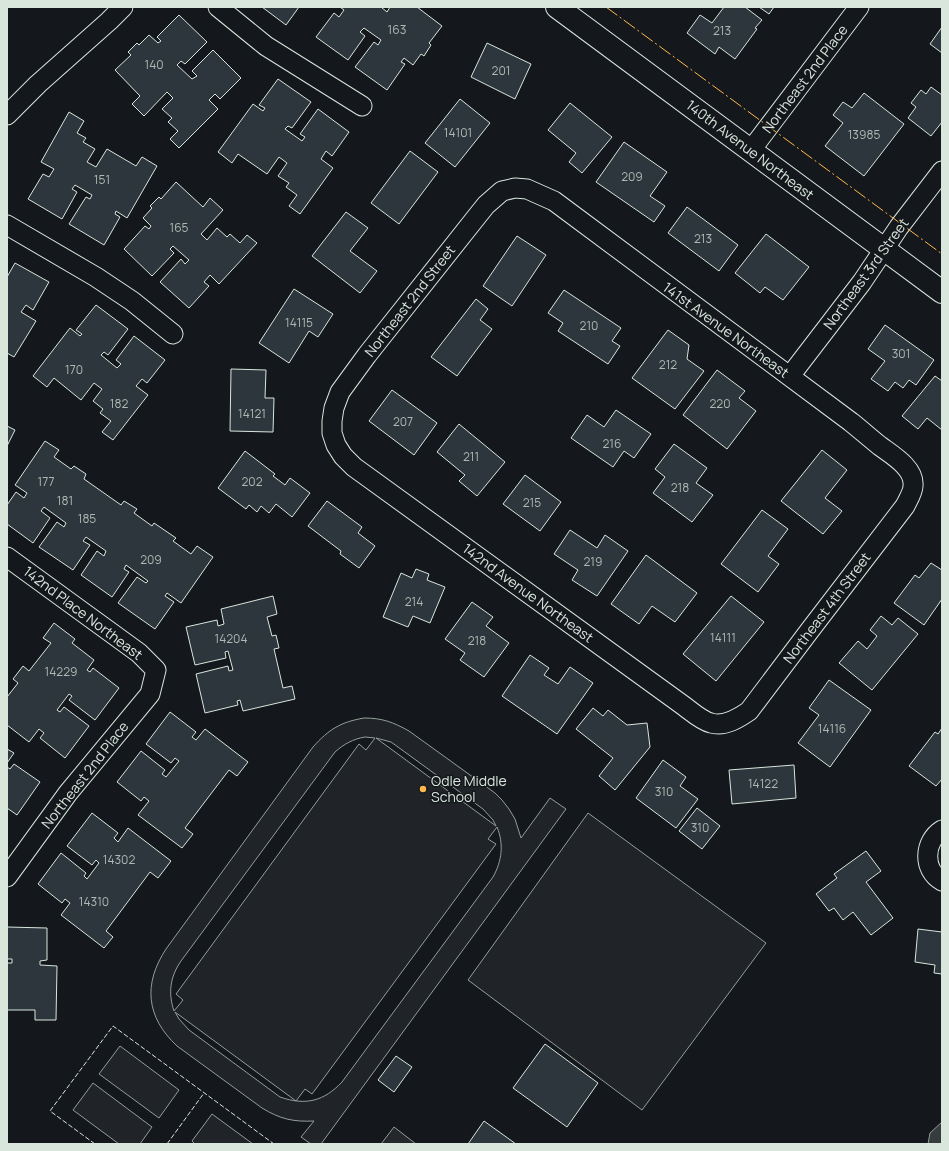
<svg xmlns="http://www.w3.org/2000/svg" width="949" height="1151" viewBox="0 0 949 1151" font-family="Manrope,sans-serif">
<rect width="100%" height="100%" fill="#14181c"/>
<g fill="#202428" stroke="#939e99" fill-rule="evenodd">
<path d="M364,718C382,718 393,722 409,731L495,793L502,800L509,809L515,819L521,838L550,798L566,809L321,1144H311L301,1137L314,1121C293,1122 280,1119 262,1108L177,1046C146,1017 143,984 166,949L313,747C329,729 341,722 364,718ZM365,737L375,738L366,750L359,744L176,994L183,1000L174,1011C168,993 170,977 181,961L335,752C344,744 353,739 365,737ZM376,738L391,742L398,747L483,809L493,820L496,826ZM497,827C504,844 502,861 493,877L342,1082C324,1101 306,1106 280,1097L189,1030L179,1019L175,1012L296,1101L305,1089L312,1094L496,844L488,839Z"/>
<path d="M588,813L766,943L642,1110L468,980Z"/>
<path d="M120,1046L179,1090L159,1118L99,1074Z"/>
<path d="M93,1083L152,1127L140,1144H119L73,1110Z"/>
<path d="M212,1114L253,1144H195L192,1141Z"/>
</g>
<path fill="#24282b" stroke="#939e99" d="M394,1127L416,1144H381Z"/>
<path fill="#363b3e" stroke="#939e99" d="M942,1122V1144H928L930,1133Z"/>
<g fill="#2c363c" stroke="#d8e6dc">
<path d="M262,7H299L286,25Z"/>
<path d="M340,7H381L387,12L390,7H417L442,26L429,43L431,45L424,56L421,54L413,65L404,58L401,62L405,64L387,90L355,67L374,42L378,45L381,40L364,28L360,32L365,36L348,60L316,37L334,13L339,17L344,10Z"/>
<path d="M724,7H745L762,20L755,28L757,29L735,59L719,47L715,54L687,33L700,15L712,23Z"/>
<path d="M759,7H774L769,14Z"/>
<path d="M179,15L207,42L185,64L181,61L177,65L192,79L197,76L192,71L213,50L241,78L220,99L215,94L209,100L218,109L179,148L170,139L178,131L168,122L172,118L162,109L173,98L167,92L144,116L132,104L140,96L115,70L131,55L128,52L137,43L139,45L149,35L158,43L161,41L157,37Z"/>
<path d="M942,27V53L930,44Z"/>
<path d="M487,43L531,64L515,99L471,77Z"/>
<path d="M278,79L311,102L292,128L288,126L285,129L302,141L305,137L300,134L318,109L349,132L332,156L326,151L321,159L333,168L300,214L289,206L297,195L286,187L289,183L278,176L287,163L279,157L267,174L238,154L232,163L218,152L253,104L263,111L265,108L259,105Z"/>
<path d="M931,87L942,95V122L931,136L908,118L916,107L911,103L921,90L926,94Z"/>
<path d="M864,93L904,124L864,176L825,146L843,123L833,115L843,102L852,108Z"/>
<path d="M460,99L490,123L455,167L425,143Z"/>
<path d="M570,103L612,137L582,173L569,162L576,153L548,130Z"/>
<path d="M69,112L84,121L77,133L86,138L83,142L95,149L87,162L96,167L107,149L136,166L142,157L157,166L127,218L116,211L115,214L120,217L104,245L69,224L86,197L90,199L92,195L75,185L72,189L77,192L62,219L28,199L43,174L49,177L54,169L41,162Z"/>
<path d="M624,142L667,172L650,196L665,206L654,222L596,182Z"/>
<path d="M410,151L438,172L399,224L371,203Z"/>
<path d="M176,182L203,207L210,198L223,210L201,234L207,240L217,228L227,237L230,234L240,243L247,235L257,243L219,284L210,275L204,282L209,286L189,308L160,282L181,259L185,264L189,260L173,246L170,249L174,253L152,276L124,249L145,226L149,229L151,226L143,218L152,208L150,206L159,197L161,199Z"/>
<path d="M687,207L738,245L719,271L668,233Z"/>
<path d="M346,212L368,228L350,251L377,271L360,293L312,256Z"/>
<path d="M766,234L809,267L783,300L765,287L760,293L735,273Z"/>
<path d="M517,236L546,255L512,306L483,286Z"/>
<path d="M15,263L49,282L33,310L26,305L21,312L36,321L14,357L7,353V277Z"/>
<path d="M294,289L333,314L318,337L309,331L289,363L259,343Z"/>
<path d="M564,290L621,328L612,341L620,346L608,364L558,331L563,323L548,313Z"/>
<path d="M476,299L488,309L480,320L492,329L457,376L431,357Z"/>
<path d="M96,305L128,329L108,355L104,352L101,355L117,368L121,364L116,360L134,336L165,360L147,383L142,379L136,386L148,395L113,440L102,432L111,421L100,413L103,409L93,401L102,389L94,383L81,400L54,378L47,387L33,376L70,328L80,336L82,334L76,330Z"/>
<path d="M885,325L934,360L916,385L909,380L903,388L895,382L888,391L871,379L885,361L868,349Z"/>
<path d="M668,330L689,345L687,359L704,371L675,409L632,378Z"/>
<path d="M231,369L266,370L265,398H274L273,432L230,431Z"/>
<path d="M717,370L745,391L739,398L756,411L727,449L683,415Z"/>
<path d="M935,376L942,381V430L927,418L918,429L902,416Z"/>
<path d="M392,390L437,423L414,455L369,421Z"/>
<path d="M616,410L651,434L634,458L624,451L613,467L571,438L587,415L604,427Z"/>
<path d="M459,424L505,462L477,496L459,481L465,475L437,452Z"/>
<path d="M7,426L15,430L7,446Z"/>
<path d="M45,441L59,450L54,457L71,469L74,466L86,474L84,479L121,505L124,501L137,509L134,513L152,526L154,523L176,538L173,541L191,554L197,546L213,557L181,603L167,593L165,596L174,602L155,629L118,603L137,577L146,583L148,581L126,565L124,569L129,572L112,597L81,575L97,551L104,556L106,551L86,537L83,541L90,545L73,570L39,547L57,522L64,527L66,523L44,507L41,511L50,518L33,543L7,524V505L16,492L24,498L27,493L15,485Z"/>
<path d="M674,444L707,468L696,483L713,495L692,522L653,493L665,477L655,469Z"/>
<path d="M822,450L847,470L825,498L842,511L823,534L781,501Z"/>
<path d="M245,451L275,474L273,476L285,485L290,478L310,493L292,517L276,504L269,513L261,506L257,512L249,505L246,509L218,488Z"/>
<path d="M525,475L561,502L540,531L503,504Z"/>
<path d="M327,501L362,527L358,533L375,546L359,568L340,554L341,551L308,526Z"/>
<path d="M762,510L788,529L768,556L779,564L758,592L721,564Z"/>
<path d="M570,530L597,548L605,535L628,551L597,596L572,580L578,570L554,554Z"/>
<path d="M646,555L697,593L675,622L652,606L639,624L611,604Z"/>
<path d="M931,563L942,570V599L924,625L894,603L915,575L919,578Z"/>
<path d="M416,569L429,574L427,580L445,587L430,623L413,616L408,627L383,617L401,573L412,578Z"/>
<path d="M273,596L277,614L267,617L272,636L276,635L279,648L274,649L283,688L292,686L295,699L243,711L240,700L237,701L238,705L205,713L196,674L228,666L229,671L233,670L228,651L225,652L226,658L195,665L186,627L217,620L218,626L224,624L221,609Z"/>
<path d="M731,596L764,622L716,681L683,654Z"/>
<path d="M472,602L493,617L486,626L509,643L484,677L460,660L465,653L445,639Z"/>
<path d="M881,616L892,625L898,618L918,634L872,690L839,663L858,641L867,649L877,636L870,630Z"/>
<path d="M54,623L75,639L72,643L94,660L87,670L90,672L93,668L119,688L95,720L69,700L72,696L69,694L57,710L60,712L64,707L89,726L65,758L40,738L44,733L39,729L29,742L7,725V697L18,683L13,679L23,666L29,671L51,643L43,638Z"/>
<path d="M530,655L549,668L544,675L558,684L570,667L593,683L557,734L502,696Z"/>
<path d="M829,680L871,710L830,767L798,743L819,715L809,708Z"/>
<path d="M593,708L603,716L608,710L627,725L647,723L650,747L615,790L599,776L613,758L576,729Z"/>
<path d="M170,712L196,732L192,737L196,740L205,729L248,762L237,776L229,770L185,828L193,834L182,848L138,815L149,801L144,797L141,801L117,782L141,751L165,770L162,774L166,777L179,761L175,758L171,763L146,744Z"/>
<path d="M942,728V779L936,786L909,766L935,732L938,734Z"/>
<path d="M7,749L14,753L7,763Z"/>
<path d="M663,760L686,777L680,786L698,799L676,828L636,798Z"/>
<path d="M14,764L40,782L17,815L7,808V767L10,769Z"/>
<path d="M794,765L796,798L732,804L729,770Z"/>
<path d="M697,808L720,826L702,849L679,831Z"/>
<path d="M92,813L118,833L114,838L118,842L128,828L171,861L158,878L150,872L106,931L113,937L104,948L61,915L70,903L65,899L62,903L38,884L61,853L86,873L84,876L87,879L99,863L96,860L92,865L67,846Z"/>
<path d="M866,851L881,871L866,882L893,918L871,935L853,912L843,920L834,908L829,911L816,894L837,878L834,874Z"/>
<path d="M7,927L47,928V960L40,961V965L57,966L56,1020H35V1010H7V963H12V959H7Z"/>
<path d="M918,929L942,932V974L934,973L935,965L915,962Z"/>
<path d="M545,1044L598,1083L567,1127L513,1088Z"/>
<path d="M396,1056L412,1067L394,1092L378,1080Z"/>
<path d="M484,1121L516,1144H468Z"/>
</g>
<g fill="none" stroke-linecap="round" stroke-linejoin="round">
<g stroke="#d8e6dc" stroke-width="21">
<g id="street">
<path d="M218,7L266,46L362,106"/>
<path d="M7,115L38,84L109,21L123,7"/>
<path d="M751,150L859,7"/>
<path d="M515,188L527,189L554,201L851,422C861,430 870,438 880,446C892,455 915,468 913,486C913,492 908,500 905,506L810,630L749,711C739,718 725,727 711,723C702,721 692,712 684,706L354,467L343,456L336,445L332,433V421L334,408L340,392L367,355L478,215L486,205L502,191Z"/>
<path d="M7,225L96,277L132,301L173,334"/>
<path d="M790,376L862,282L899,227L942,171"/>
<path d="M7,557L139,653L156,670L150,694L68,793L7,877"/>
<path d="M942,830C924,841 922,870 942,881"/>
</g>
</g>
<g stroke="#d8e6dc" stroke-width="24">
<path id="secondary" d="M557,7L942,292"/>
</g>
<use href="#street" stroke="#14181c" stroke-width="19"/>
<use href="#secondary" stroke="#14181c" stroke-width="22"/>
<g stroke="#d8e6dc" stroke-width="1" stroke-dasharray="5 2" stroke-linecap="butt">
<path d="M95,1144L50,1111L113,1026L274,1144"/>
<path d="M167,1144L204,1093"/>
</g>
<path stroke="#ffb74d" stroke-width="1" stroke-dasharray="14 3 2 3" stroke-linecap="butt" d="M606,7L942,254"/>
</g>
<circle fill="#ffb74d" stroke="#14181c" stroke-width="1.5" cx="423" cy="789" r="4"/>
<g text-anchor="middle" stroke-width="3" stroke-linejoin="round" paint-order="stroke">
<g font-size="12" fill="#adbab4">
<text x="397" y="34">163</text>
<text x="722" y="35">213</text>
<text x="154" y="69">140</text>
<text x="501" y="75">201</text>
<text x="458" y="137">14101</text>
<text x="864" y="139">13985</text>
<text x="632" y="181">209</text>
<text x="102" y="184">151</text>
<text x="179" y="232">165</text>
<text x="703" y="243">213</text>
<text x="299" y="327">14115</text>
<text x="589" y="330">210</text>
<text x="901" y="358">301</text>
<text x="668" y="369">212</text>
<text x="74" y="374">170</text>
<text x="119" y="408">182</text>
<text x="720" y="408">220</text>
<text x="252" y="418">14121</text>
<text x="403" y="426">207</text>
<text x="612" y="448">216</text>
<text x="471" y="461">211</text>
<text x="46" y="486">177</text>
<text x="252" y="486">202</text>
<text x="680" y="492">218</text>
<text x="65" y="505">181</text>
<text x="532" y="507">215</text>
<text x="87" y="523">185</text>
<text x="151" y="564">209</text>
<text x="593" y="566">219</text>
<text x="414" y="606">214</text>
<text x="723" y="642">14111</text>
<text x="231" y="643">14204</text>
<text x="477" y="645">218</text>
<text x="61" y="676">14229</text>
<text x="832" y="733">14116</text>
<text x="763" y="788">14122</text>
<text x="664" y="796">310</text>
<text x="700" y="832">310</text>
<text x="119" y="864">14302</text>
<text x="94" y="906">14310</text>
</g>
<g font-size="14" fill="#d8e6dc" stroke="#14181c">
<text transform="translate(805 79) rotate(-53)" y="5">Northeast 2nd Place</text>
<text transform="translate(750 150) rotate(37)" y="5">140th Avenue Northeast</text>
<text transform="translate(866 274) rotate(-54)" y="5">Northeast 3rd Street</text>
<text transform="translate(410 301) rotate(-52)" y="5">Northeast 2nd Street</text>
<text transform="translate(726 330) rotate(36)" y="5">141st Avenue Northeast</text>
<text transform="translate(528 593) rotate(36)" y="5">142nd Avenue Northeast</text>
<text transform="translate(827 608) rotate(-53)" y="5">Northeast 4th Street</text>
<text transform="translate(83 613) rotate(37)" y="5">142nd Place Northeast</text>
<text transform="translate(85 775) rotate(-52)" y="5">Northeast 2nd Place</text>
</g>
<g font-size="14" fill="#d8e6dc" stroke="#14181c" text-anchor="start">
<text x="431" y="786">Odle Middle<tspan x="431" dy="16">School</tspan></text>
</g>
</g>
<rect width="949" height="1151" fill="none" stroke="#d8e6dc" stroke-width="16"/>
</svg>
